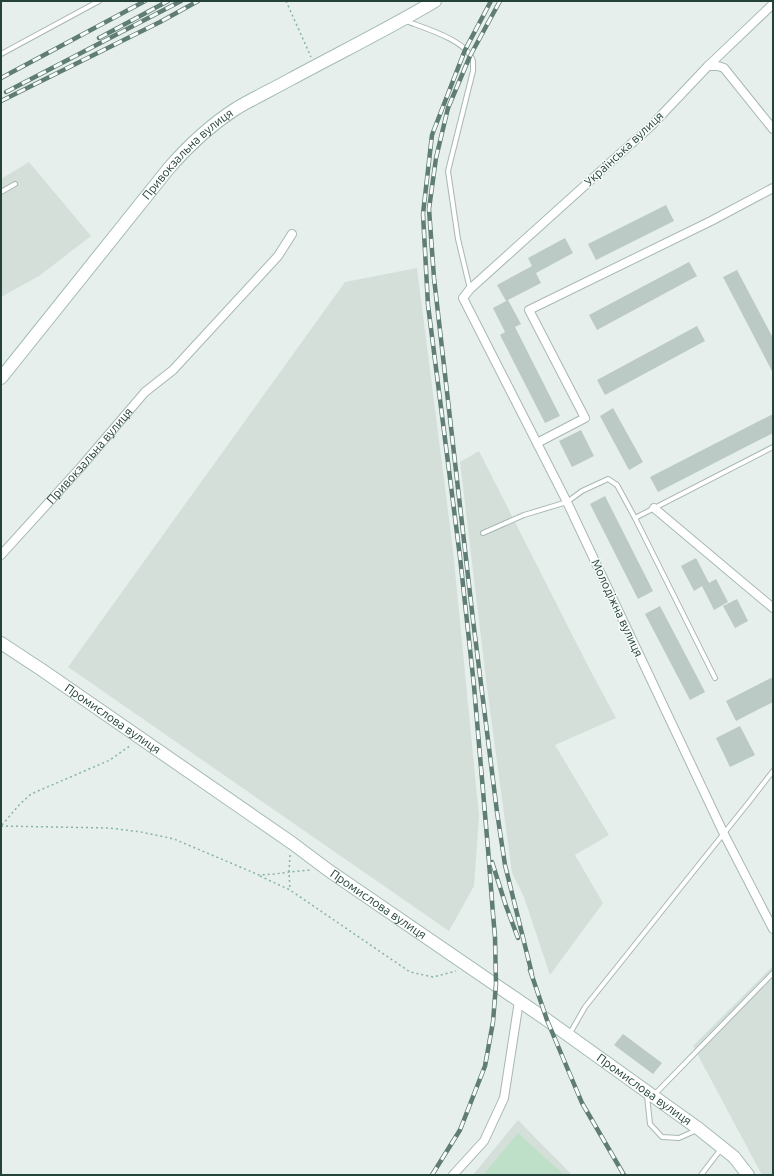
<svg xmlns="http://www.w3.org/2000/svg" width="774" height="1176" viewBox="0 0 774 1176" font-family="Ubuntu,sans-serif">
<rect width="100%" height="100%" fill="#e6efeb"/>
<g fill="#d4dfda">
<path d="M29,162L91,236L39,276L1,297V179Z"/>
<path d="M417,268L453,550L479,816L474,886L449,931L68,667L345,282Z"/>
<path d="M479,451L588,666L616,718L555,745L609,835L575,855L603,903L550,975L524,897L512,873L487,688L460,462Z"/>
<path d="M773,966V1175H762L693,1046Z"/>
<path d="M518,1120L572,1175H473Z"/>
</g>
<path fill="#bfe0c8" d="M518,1133L564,1175H483Z"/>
<g fill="#bbcac4">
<path d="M666,205L674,221L596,260L588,244Z"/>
<path d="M565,238L573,253L536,273L541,283L506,301L497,285L532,266L528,258Z"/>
<path d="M689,262L697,276L597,330L589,315Z"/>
<path d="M737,270L773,338V373L723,277Z"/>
<path d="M508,300L521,324L515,327L560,416L545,423L500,335L505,332L493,308Z"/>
<path d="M697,326L705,341L605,395L597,380Z"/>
<path d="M613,408L643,462L629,470L600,416Z"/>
<path d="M773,414V433L658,492L650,477Z"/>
<path d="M581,430L594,456L572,467L559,441Z"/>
<path d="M605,496L653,591L638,599L590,504Z"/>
<path d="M696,558L709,583L716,579L728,602L714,610L702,586L694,591L681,566Z"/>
<path d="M737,599L748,621L735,628L723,606Z"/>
<path d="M660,606L705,692L690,700L645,614Z"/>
<path d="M773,677V702L736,721L726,701Z"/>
<path d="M740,726L755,755L730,767L716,738Z"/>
<path d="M623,1034L662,1063L653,1074L614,1045Z"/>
</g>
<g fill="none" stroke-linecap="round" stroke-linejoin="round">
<g stroke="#a8b8b2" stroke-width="6">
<g id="lane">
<path d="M406,21C424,28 467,40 473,61C473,64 473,68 473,71L448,171L458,239L470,289"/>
<path d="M1,54L99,1"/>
<path d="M1,192L15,184"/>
<path d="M635,518L773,447"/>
<path d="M483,533L524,515L567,502L582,491L608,479L617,485L635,518L715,678"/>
<path d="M569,1035L585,1007L749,802L773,771"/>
<path d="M647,1096L650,1124L662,1137L679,1138L697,1130"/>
<path d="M653,1096L773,973"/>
<path d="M701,1175L721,1149"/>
</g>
</g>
<g stroke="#a8b8b2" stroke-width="10">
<g id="street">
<path d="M773,4L708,66L652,125L470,289L463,298L567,502L724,834L773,929"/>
<path d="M708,66H718L724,68L773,129"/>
<path d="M537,443L585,418L529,310L711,221L773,188"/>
<path d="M654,508L773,608"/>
<path id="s1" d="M1,555L80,468L145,392L173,370L278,256L292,234"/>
<path d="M453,1175L484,1141L504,1098L519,1001"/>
</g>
</g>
<g stroke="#a4bbb3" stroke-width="14">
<g id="secondary">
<path id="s2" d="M1,378L169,168C189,145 212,124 237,108C254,98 273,89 291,79C339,53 388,29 435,1"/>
<path id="s3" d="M1,643L42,670L292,843L328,870L547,1020L699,1129L734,1157L748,1175"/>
</g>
</g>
<g stroke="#86b3a5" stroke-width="1.5" stroke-dasharray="2 3" stroke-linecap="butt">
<path d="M286,1L311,57"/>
<path d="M2,825L19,805L31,794L110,760L131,745"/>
<path d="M1,826L109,828L141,832L174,839L259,875L275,874L289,872L310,870"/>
<path d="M290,855L289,872L290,890"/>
<path d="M260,876L290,890L410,972L433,977L456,971"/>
</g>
<use href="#lane" stroke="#fff" stroke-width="4"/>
<use href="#street" stroke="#fff" stroke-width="8"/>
<use href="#secondary" stroke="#fff" stroke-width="12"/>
<g stroke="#5f7d75" stroke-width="4.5">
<g id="rail">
<path d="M500,1L470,56L448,108L436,158L429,209L434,278L473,620L497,812L505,865L532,974"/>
<path d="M99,38L168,1"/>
<path d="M1,78L145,1"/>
<path d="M6,92L181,1"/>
<path d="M1,101L160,22L198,1"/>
<path d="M492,862L506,906L518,938"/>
<path d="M530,970L547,1020L582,1103L624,1175"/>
<path d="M432,1175L460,1130L485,1066L493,1022L496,984L495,937L493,914L488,849L474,686L460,557L428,305L423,214L432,135L465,50L491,1"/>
</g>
</g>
<use href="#rail" stroke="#f7fbf9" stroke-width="3" stroke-dasharray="9" stroke-linecap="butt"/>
</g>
<g text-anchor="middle" stroke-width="3" stroke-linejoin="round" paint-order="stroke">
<g font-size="12" fill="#24423a" stroke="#f7fbf9">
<text transform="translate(624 149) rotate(-43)" y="4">Українська вулиця</text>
<text dy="4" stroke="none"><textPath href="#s2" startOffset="292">Привокзальна вулиця</textPath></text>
<text dy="4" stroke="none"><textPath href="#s1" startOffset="133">Привокзальна вулиця</textPath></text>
<text transform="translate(617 608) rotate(65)" y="4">Молодіжна вулиця</text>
<text dy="4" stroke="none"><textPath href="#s3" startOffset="135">Промислова вулиця</textPath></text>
<text dy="4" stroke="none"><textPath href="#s3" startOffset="459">Промислова вулиця</textPath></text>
<text dy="4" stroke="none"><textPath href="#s3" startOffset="783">Промислова вулиця</textPath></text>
</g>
</g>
<rect width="774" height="1176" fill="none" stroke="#24423a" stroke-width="4"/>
</svg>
